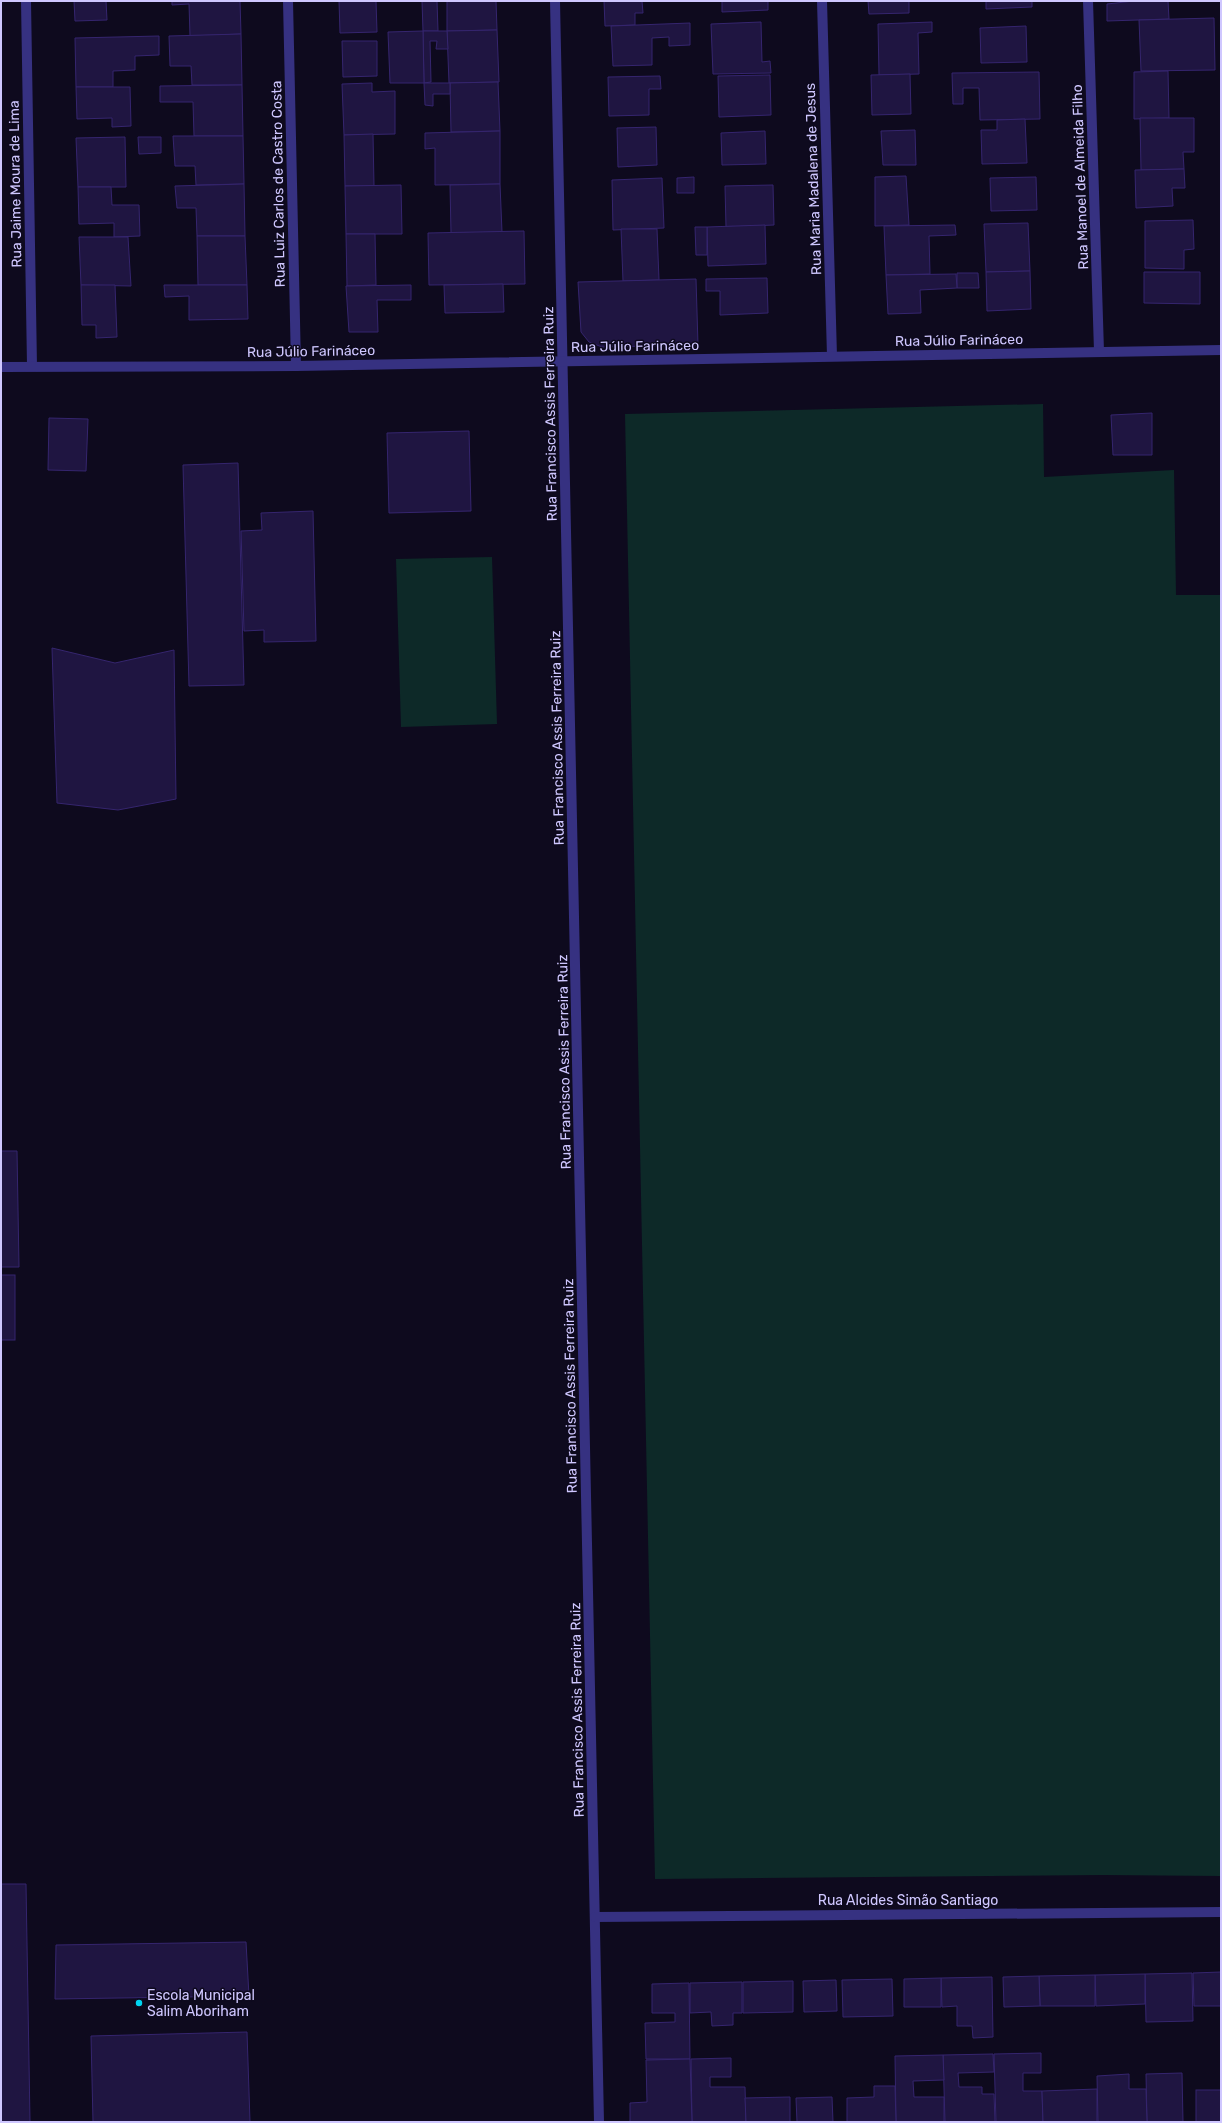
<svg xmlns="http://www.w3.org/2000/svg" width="1222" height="2123" viewBox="0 0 1222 2123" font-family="Rubik,sans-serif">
<rect width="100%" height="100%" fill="#0e0a1e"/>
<g fill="#0d2928">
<path d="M1043,404L1044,477L1174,470L1176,595H1221V1876L1103,1875L655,1879L625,414Z"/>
<path d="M492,557L497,724L401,727L396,559Z"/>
</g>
<g fill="#1f1541" stroke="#35256e">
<path d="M74,1H106L107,20L75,21Z"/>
<path d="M172,1H240L241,34L190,36L189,4L172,5Z"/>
<path d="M339,1H376L377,32L340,33Z"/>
<path d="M422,1H437L438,31H423Z"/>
<path d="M447,1H496L497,30L447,31Z"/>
<path d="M604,1H642L643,13H635V25L605,26Z"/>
<path d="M722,1H768V10L722,12Z"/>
<path d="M868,1H909V13L869,14Z"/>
<path d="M986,1H1032V7L986,9Z"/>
<path d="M1134,1H1168L1169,19L1107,21V4Z"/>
<path d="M1214,18L1215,70L1141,71L1139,20Z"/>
<path d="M761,22L762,62L770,61L771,73L713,74L711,24Z"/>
<path d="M932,22V32L918,33L919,74L879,75L878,24Z"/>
<path d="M690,23V45L669,46V37L652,38V65L613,66L611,26Z"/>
<path d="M1026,26L1027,62L981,63L980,28Z"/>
<path d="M497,30L499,82L449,83L447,31Z"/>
<path d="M423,31H447L448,49H436L437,41H430L431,82L424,83Z"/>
<path d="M423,31L424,83H390L388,32Z"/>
<path d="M241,34L242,85H192L191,66H170L169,36Z"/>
<path d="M159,36V55L135,56V70L113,71V87H76L75,38Z"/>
<path d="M342,41H377V76L343,77Z"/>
<path d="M1168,71L1169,118L1134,119V72Z"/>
<path d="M1039,72L1040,119L980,120L979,88H963V104H953L952,73Z"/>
<path d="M910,74L911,114L872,115L871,75Z"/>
<path d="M770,75L771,115L719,117L718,76Z"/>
<path d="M660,76L661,89H649V115L609,116L608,77Z"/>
<path d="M498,82L500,131L451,132L450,83Z"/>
<path d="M372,83V92L395,91V134L344,135L342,84Z"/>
<path d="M424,83H450V94H433V106L425,105Z"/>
<path d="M242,85L243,136H194L193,102H160V86Z"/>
<path d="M76,87H130L131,126L112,127V118L77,119Z"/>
<path d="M1140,118H1194V152H1183L1184,169L1141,170Z"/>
<path d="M1025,119L1027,163L982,164L981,130H997V120Z"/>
<path d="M656,127L657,165L618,167L617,128Z"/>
<path d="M915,130L916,165H883L881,131Z"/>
<path d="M500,131V184L435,185V148L425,149V133Z"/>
<path d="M765,131L766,164L722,165L721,133Z"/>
<path d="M373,134L374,186H345L344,135Z"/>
<path d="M173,136H243L244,184L196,185L195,166H175Z"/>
<path d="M125,137L126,187H78L76,138Z"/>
<path d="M138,137H161V153L139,154Z"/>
<path d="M1184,169L1185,188H1172L1173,206L1136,208L1135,170Z"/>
<path d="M906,176L909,225L875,226V177Z"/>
<path d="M694,177V193H677V178Z"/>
<path d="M1036,177L1037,210L991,211L990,178Z"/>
<path d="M662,178L664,228L613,230L612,180Z"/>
<path d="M244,184L245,236H197L196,208H177L175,186Z"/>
<path d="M500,184L502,232L451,233L450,185Z"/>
<path d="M401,185L402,234H346L345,186Z"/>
<path d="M773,185L774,225L726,227L725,186Z"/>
<path d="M78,187H111L112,205H139L140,236L114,237V223L79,224Z"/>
<path d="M1193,220L1194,249L1184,250V269L1145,268V221Z"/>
<path d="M1028,223L1030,271L986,272L984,224Z"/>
<path d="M765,225L766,264L708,266L707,227Z"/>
<path d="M955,225L956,235L929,236L930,274L886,275L884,226Z"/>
<path d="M695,227H707V255H696Z"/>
<path d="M621,229H657L659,280L623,281Z"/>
<path d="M524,231L525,284L429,285L428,233Z"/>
<path d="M346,234H375L376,285L347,286Z"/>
<path d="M197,236H245L247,285H198Z"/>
<path d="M79,237H128L131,286L81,285Z"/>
<path d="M1030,271L1031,309L987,311L986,272Z"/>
<path d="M1144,272H1200V304L1144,303Z"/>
<path d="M957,273H978L979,288H957Z"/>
<path d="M956,274L957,288L920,290L921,313L888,314L886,275Z"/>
<path d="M767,278L768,313L720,315V291H706V279Z"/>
<path d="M696,279L698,345L602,347L589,342L581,332L578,282Z"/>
<path d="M503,284L504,312L445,313L444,285Z"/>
<path d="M81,285H115L117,337L96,338V325H82Z"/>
<path d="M164,285H247L248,319L189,320V296L165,297Z"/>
<path d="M411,285V300H377L378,332H349L346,286Z"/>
<path d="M1152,413V455H1113L1111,415Z"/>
<path d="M49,418L88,419L86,471L48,470Z"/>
<path d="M469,431L471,511L389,513L387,433Z"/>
<path d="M238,463L244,685L189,686L183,465Z"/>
<path d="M313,511L316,641L264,642V630L244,631L241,531L262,530L261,513Z"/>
<path d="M52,648L115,663L174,650L176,799L118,810L57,803Z"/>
<path d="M1,1151H17L19,1267H1Z"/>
<rect x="1" y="1275" width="14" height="65"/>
<path d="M1,1884H26L30,2122H1Z"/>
<path d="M246,1942L249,1996L55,1999L56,1945Z"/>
<path d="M1221,1972V2006H1194L1193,1973Z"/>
<path d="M1192,1973L1193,2021L1146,2022L1145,1974Z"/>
<path d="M1145,1974V2004L1096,2006L1095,1975Z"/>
<path d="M1095,1975V2006H1040L1039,1976Z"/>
<path d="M1039,1976L1040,2006L1004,2007L1003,1977Z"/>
<path d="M992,1977L993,2037L973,2038L972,2026H957V2006L942,2007L941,1978Z"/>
<path d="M941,1978V2007H904V1979Z"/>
<path d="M892,1979L893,2016L843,2017L842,1980Z"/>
<path d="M836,1980L837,2011L804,2012L803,1981Z"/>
<path d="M793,1981V2012L743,2013V1982Z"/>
<path d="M742,1982V2013H733V2025L712,2026L711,2012L690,2013V1983Z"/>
<path d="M689,1983L690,2059H646L645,2023L675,2022V2013H652V1984Z"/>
<path d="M247,2032L250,2122H93L91,2036Z"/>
<path d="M1041,2053V2073H1023V2091H1042L1043,2122H996L994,2054Z"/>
<path d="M993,2054L994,2072L958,2073L959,2087H982V2094H994L995,2122H945L943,2055Z"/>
<path d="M943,2055L944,2080L913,2081L914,2097H944V2122H896L895,2056Z"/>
<path d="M731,2058V2077H710V2087H745L746,2122H692L691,2059Z"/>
<path d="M690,2059L692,2122H630V2103L647,2102L646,2060Z"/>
<path d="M1182,2073L1183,2122H1147L1146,2074Z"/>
<path d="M1129,2074V2089H1146L1147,2122H1098L1097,2076Z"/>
<path d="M874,2086H895L896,2122H847V2098L874,2097Z"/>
<path d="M1097,2089V2122H1043L1042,2091Z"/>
<rect x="1196" y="2090" width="25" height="32"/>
<path d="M790,2097V2122H746L745,2098Z"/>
<path d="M832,2097L833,2122H797L796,2098Z"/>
</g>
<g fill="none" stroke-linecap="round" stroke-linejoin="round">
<g stroke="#363181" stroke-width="10">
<path d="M26,1L32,366"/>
<path d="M288,1L296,366"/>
<path d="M555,1L599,2122"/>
<path d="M822,1L832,356"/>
<path d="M1088,1L1099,351"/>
<path d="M1,367L296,366L1221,350"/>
<path d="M595,1917L1221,1912"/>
</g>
</g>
<circle fill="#00d5f2" stroke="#0e0a1e" stroke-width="1.5" cx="139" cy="2003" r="4"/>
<g text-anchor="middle" stroke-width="3" stroke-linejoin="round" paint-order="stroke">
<g font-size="14" fill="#cfc7ff" stroke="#0e0a1e">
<text transform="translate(1080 177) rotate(-92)" y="5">Rua Manoel de Almeida Filho</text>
<text transform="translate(813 179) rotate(-92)" y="5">Rua Maria Madalena de Jesus</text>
<text transform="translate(15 184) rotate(-91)" y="5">Rua Jaime Moura de Lima</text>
<text transform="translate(278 184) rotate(-91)" y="5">Rua Luiz Carlos de Castro Costa</text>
<text transform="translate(959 340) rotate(-1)" y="5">Rua Júlio Farináceo</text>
<text transform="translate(635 346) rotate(-1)" y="5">Rua Júlio Farináceo</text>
<text transform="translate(311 351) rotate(-1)" y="5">Rua Júlio Farináceo</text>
<text transform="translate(550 414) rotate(-91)" y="5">Rua Francisco Assis Ferreira Ruiz</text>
<text transform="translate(557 738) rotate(-91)" y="5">Rua Francisco Assis Ferreira Ruiz</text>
<text transform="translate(564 1062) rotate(-91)" y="5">Rua Francisco Assis Ferreira Ruiz</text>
<text transform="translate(570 1386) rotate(-91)" y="5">Rua Francisco Assis Ferreira Ruiz</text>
<text transform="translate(577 1710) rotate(-91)" y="5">Rua Francisco Assis Ferreira Ruiz</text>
<text x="908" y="1905">Rua Alcides Simão Santiago</text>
</g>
<g font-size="14" fill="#cfc7ff" stroke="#0e0a1e" text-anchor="start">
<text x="147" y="2000">Escola Municipal<tspan x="147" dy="16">Salim Aboriham</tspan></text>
</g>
</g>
<rect width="1222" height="2123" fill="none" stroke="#cfc7ff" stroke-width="4"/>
</svg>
